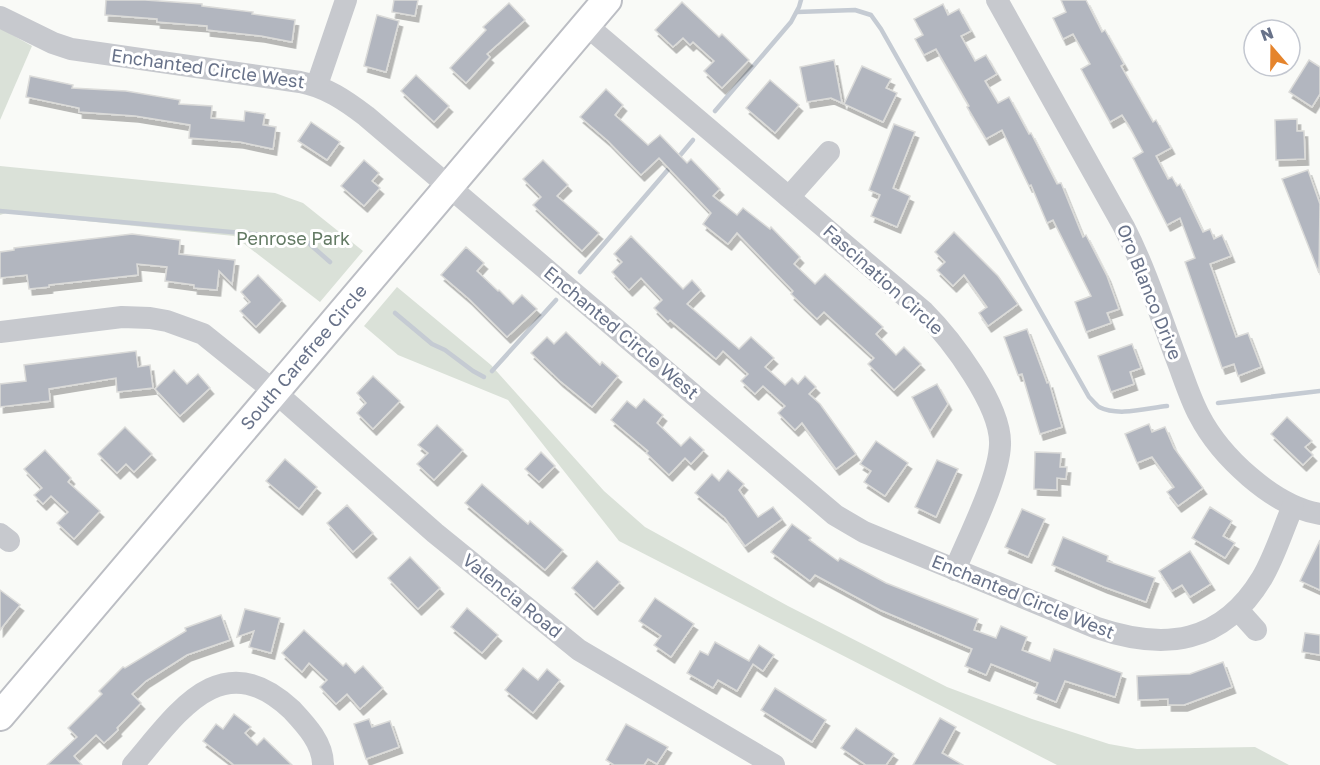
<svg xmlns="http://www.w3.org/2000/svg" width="1320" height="765" viewBox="0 0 1320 765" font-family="'Golos Text',sans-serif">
<defs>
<filter id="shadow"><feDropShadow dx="3.5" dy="6" stdDeviation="0" flood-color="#0004"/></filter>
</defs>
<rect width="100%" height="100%" fill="#f9faf7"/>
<g fill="#dae1d8">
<path d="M0,28L32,46L0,120Z"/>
<path d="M0,166L275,193L303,203L363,251L320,302L234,236L6,213L0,215Z"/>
<path d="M397,287L491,365L604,491L645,527L788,606L947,687L1032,719L1109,744L1137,749L1255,747L1289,765H1057L619,541L508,400L398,355L364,326Z"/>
</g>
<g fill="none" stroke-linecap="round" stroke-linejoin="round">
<g stroke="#c5cbd3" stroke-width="4.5">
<path d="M797,12L855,10L871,15L881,29L1089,397C1092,400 1096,405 1099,407C1119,417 1147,408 1167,406"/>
<path d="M715,111L791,22L799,7L801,0"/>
<path d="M677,159L693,140"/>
<path d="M0,211L286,237L305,240L330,262"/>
<path d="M580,272L672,165"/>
<path d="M395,313L432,344L445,350L473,371L484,377"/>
<path d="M492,371L556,300"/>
<path d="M1218,403L1320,391"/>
</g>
</g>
<g fill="#b2b6bf" stroke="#dbdbd9" stroke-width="1.5" filter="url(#shadow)">
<path d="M106,0H145L202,4V6L253,12L252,14L295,20L292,42L261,36L207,30V26L157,22V19L105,15Z"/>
<path d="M394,0H418L415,16L392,12Z"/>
<path d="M1061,0H1086L1102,32L1105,30L1124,64L1121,66L1153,122L1156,120L1171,148L1156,156L1168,179L1172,177L1177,186L1180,184L1203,232L1210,229L1214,239L1222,235L1231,256L1210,264L1213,272L1236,337L1248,333L1261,367L1238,376L1234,364L1222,368L1185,262L1195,258L1180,218L1167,225L1133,158L1143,152L1129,126L1122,115L1110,122L1081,69L1090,64L1073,34L1063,39L1053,18L1066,12Z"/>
<path d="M682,2L719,37L722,34L749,60L722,88L704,71L714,61L693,42L690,45L683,38L673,47L655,30Z"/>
<path d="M509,3L525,20L487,54L490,57L466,83L450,68L486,30L483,27Z"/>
<path d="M943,4L948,15L959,9L971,31L961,36L975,61L986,55L997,74L985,81L998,103L1009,97L1029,134L1031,133L1057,184L1061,183L1083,237L1086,235L1107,276L1119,309L1107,313L1111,323L1086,332L1075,302L1091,296L1053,220L1047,223L1031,185L1029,186L1002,130L986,139L967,107L969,106L936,49L924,55L915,39L923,35L914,19Z"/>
<path d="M377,15L399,21L386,72L364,66Z"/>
<path d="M834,60L842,103L831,98L807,102L800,67Z"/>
<path d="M1309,60L1320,67V94L1312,107L1289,92Z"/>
<path d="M862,66L891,79L886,88L897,93L883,122L844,104Z"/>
<path d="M416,75L449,106L434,122L401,91Z"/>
<path d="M30,76L73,85L72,88L126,91L180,100L179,104L212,106L211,118L244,121L245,111L265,114L263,125L276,127L273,149L240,142L189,138L190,125L135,116L79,112V108L26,97Z"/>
<path d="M770,80L799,105L775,133L746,108Z"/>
<path d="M606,89L623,105L615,115L648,145L660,135L687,163L691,159L720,189L713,196L737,215L743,208L770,229L771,227L800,257L794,264L815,284L825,274L883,327L876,334L896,355L904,347L921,364L894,390L868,364L874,358L824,312L817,319L791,294L793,291L737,233L728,244L703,224L711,213L659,158L641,175L608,141L580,117Z"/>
<path d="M1297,119V131H1304L1305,159L1276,160L1275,120Z"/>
<path d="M311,122L340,142L327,160L298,141Z"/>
<path d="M894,124L915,132L893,188L910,196L897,227L871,216L880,195L869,190Z"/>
<path d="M364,160L379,173L372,181L380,188L364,206L341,186Z"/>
<path d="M543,160L568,185L557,196L599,233L582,251L533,205L541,197L523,179Z"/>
<path d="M1308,170L1320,204L1319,273L1282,179Z"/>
<path d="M954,232L998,276L1018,304L988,326L979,313L987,307L964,275L953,286L937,270L945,262L935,252Z"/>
<path d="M132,234L180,240L179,254L235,260L232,284L219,271L217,290L194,288V285L165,281L167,267L137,264L138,275L49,285V287L29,289L27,275L0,278V252L14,250V248Z"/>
<path d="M631,236L683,289L692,280L701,290L687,304L739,349L751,337L774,358L765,367L785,385L792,378L798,384L805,376L816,387L809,394L820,404L856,454L836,469L802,423L795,430L778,413L785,406L763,386L755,394L741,381L748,374L723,351L716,359L670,320L668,322L654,308L662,300L641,278L629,290L612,272L622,262L614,254Z"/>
<path d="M466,247L484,263L477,271L498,291L499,290L513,304L522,295L537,309L507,337L469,299L441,275Z"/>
<path d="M258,275L282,300L256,327L240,311L250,302L241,292Z"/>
<path d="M1027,329L1047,383L1049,382L1062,427L1040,434L1022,374L1018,375L1004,337Z"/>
<path d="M566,332L600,365L602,362L618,376L592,407L560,381L531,353L547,337L554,344Z"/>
<path d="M1132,344L1141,368L1130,372L1134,384L1111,392L1098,356Z"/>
<path d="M136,351L138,367L150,365L153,388L117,392L116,378L49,389L50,401L0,407V384L26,381L24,365Z"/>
<path d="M174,370L187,384L198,374L210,388L180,416L155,389Z"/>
<path d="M373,376L400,401L373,429L357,413L366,403L357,393Z"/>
<path d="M937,384L948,404L930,431L912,397Z"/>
<path d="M644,399L663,415L657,423L681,446L690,437L704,450L691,464L685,458L669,475L646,453L648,451L611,420L627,401L636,408Z"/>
<path d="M1287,417L1312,441L1305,447L1313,455L1303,465L1271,434Z"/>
<path d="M1149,424L1152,432L1165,427L1174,448L1203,488L1178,506L1167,492L1174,487L1152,457L1137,463L1125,434Z"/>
<path d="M437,425L463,450L434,480L417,464L428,453L418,445Z"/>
<path d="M125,427L152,454L134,472L126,464L117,473L98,454Z"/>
<path d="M876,441L908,463L885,496L864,482L871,471L860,464Z"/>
<path d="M45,450L71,478L68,482L100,511L74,539L57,523L68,512L51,496L43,504L34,495L42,488L24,469Z"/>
<path d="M541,452L555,466L539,482L525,469Z"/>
<path d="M1035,452L1061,453L1060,467H1067L1066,479L1057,478V490L1034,489Z"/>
<path d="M285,459L317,487L299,509L266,481Z"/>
<path d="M937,460L958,469L936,517L915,507Z"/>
<path d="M728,470L744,484L739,490L758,517L773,507L782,519L745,546L725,518L695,493L712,474L719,481Z"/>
<path d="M482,484L528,524L530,521L563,550L545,570L465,503Z"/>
<path d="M347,505L373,533L353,552L327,523Z"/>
<path d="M1210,507L1232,521L1223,536L1235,543L1225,558L1192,538Z"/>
<path d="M1022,509L1045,519L1028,557L1005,547Z"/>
<path d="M792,524L811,538L809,540L838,561L840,558L886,583L978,619L974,630L996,638L1001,626L1027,637L1022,650L1050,661L1054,649L1122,673L1115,697L1065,681L1056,702L1034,693L1038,683L991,664L986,675L965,666L972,649L880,610L815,575L810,581L771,552Z"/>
<path d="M1063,537L1108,556L1107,561L1155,578L1146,602L1104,587L1052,565Z"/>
<path d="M1320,540V590L1300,581Z"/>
<path d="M1190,551L1211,584L1190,597L1182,585L1172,591L1159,571Z"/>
<path d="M410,557L440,588L418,609L388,578Z"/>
<path d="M597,561L620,582L594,609L572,588Z"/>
<path d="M0,590L20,605L0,630Z"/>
<path d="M655,598L694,624L671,657L654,645L661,636L639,621Z"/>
<path d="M467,608L498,635L482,653L451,627Z"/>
<path d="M245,609L280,618L271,653L249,647L254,631L237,637Z"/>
<path d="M221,615L230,640L187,655L146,681L132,694L141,703L117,728L118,730L104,743L96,735L74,756L82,765H47L77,737L68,728L102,694L99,691L123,667L125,668L186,631L185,628Z"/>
<path d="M304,630L343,666L346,663L355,673L363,666L383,688L360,709L347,694L336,704L320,687L327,680L309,663L302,672L282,653Z"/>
<path d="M1305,633L1320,635V655L1302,652Z"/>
<path d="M715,642L749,661L759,645L774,655L763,671L753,664L737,691L718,680L713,688L687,673L700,651L708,655Z"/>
<path d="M1223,662L1232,687L1184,705H1168V699L1138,700L1137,676L1190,674Z"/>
<path d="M523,668L538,680L547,669L560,680L533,713L505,690Z"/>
<path d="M775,688L826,720L812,742L761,710Z"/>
<path d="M234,714L251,727L245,733L257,745L264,738L292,765H234L203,741L216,724L223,729Z"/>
<path d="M940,718L956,727L942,753L963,765H913Z"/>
<path d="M369,719L372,727L390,721L399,747L366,759L354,724Z"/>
<path d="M626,724L668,747L657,764L648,759L644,765H614L606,760Z"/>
<path d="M856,728L894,754L886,765H866L841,748Z"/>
</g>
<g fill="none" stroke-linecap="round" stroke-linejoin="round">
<g stroke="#bcbec4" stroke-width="32">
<g id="major">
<path id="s1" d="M0,716L607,0"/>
</g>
</g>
<g stroke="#c7c9ce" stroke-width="22">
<path d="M997,0L1124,227C1145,268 1159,312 1175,355C1183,375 1189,396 1199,415C1220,456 1273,506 1320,514"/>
<path d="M0,17L53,43L71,49L300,82C326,87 345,100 366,116L835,515L864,532L1097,628C1165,651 1222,644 1262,578C1275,556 1283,529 1293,506"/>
<path d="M586,25L924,312C951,339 1002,406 1000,445C999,478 968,538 955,570"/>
<path d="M317,85L346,0"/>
<path d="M789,197L829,152"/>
<path d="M0,332L122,317L150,318L167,321L203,334L275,392L435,533L579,650L774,765"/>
<path d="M0,534L9,541"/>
<path d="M1238,610L1256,630"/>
<path d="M133,765C177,714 221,643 292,710C306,725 323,743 323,765"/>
</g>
<use href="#major" stroke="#fff" stroke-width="28"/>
</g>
<g text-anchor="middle" stroke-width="6" stroke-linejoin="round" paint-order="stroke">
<g font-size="18" fill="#687289" stroke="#fff">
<text transform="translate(208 69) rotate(8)" y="6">Enchanted Circle West</text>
<text transform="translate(883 280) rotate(42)" y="6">Fascination Circle</text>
<text transform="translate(1149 292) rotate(68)" y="6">Oro Blanco Drive</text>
<text transform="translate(621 333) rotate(40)" y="6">Enchanted Circle West</text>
<text dy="6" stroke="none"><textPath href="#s1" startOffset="470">South Carefree Circle</textPath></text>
<text transform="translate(512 596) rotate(39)" y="6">Valencia Road</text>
<text transform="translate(1023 597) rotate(22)" y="6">Enchanted Circle West</text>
</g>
<g font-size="18" fill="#637a64" stroke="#fff">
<text x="293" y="245">Penrose Park</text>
</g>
</g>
<g transform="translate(1272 48) rotate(340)"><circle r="28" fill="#ffffff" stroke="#c3c7d0" stroke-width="1.5"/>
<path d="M0-4.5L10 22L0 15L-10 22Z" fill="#e5842c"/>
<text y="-9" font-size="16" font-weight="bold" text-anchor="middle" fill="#687289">N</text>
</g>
</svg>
